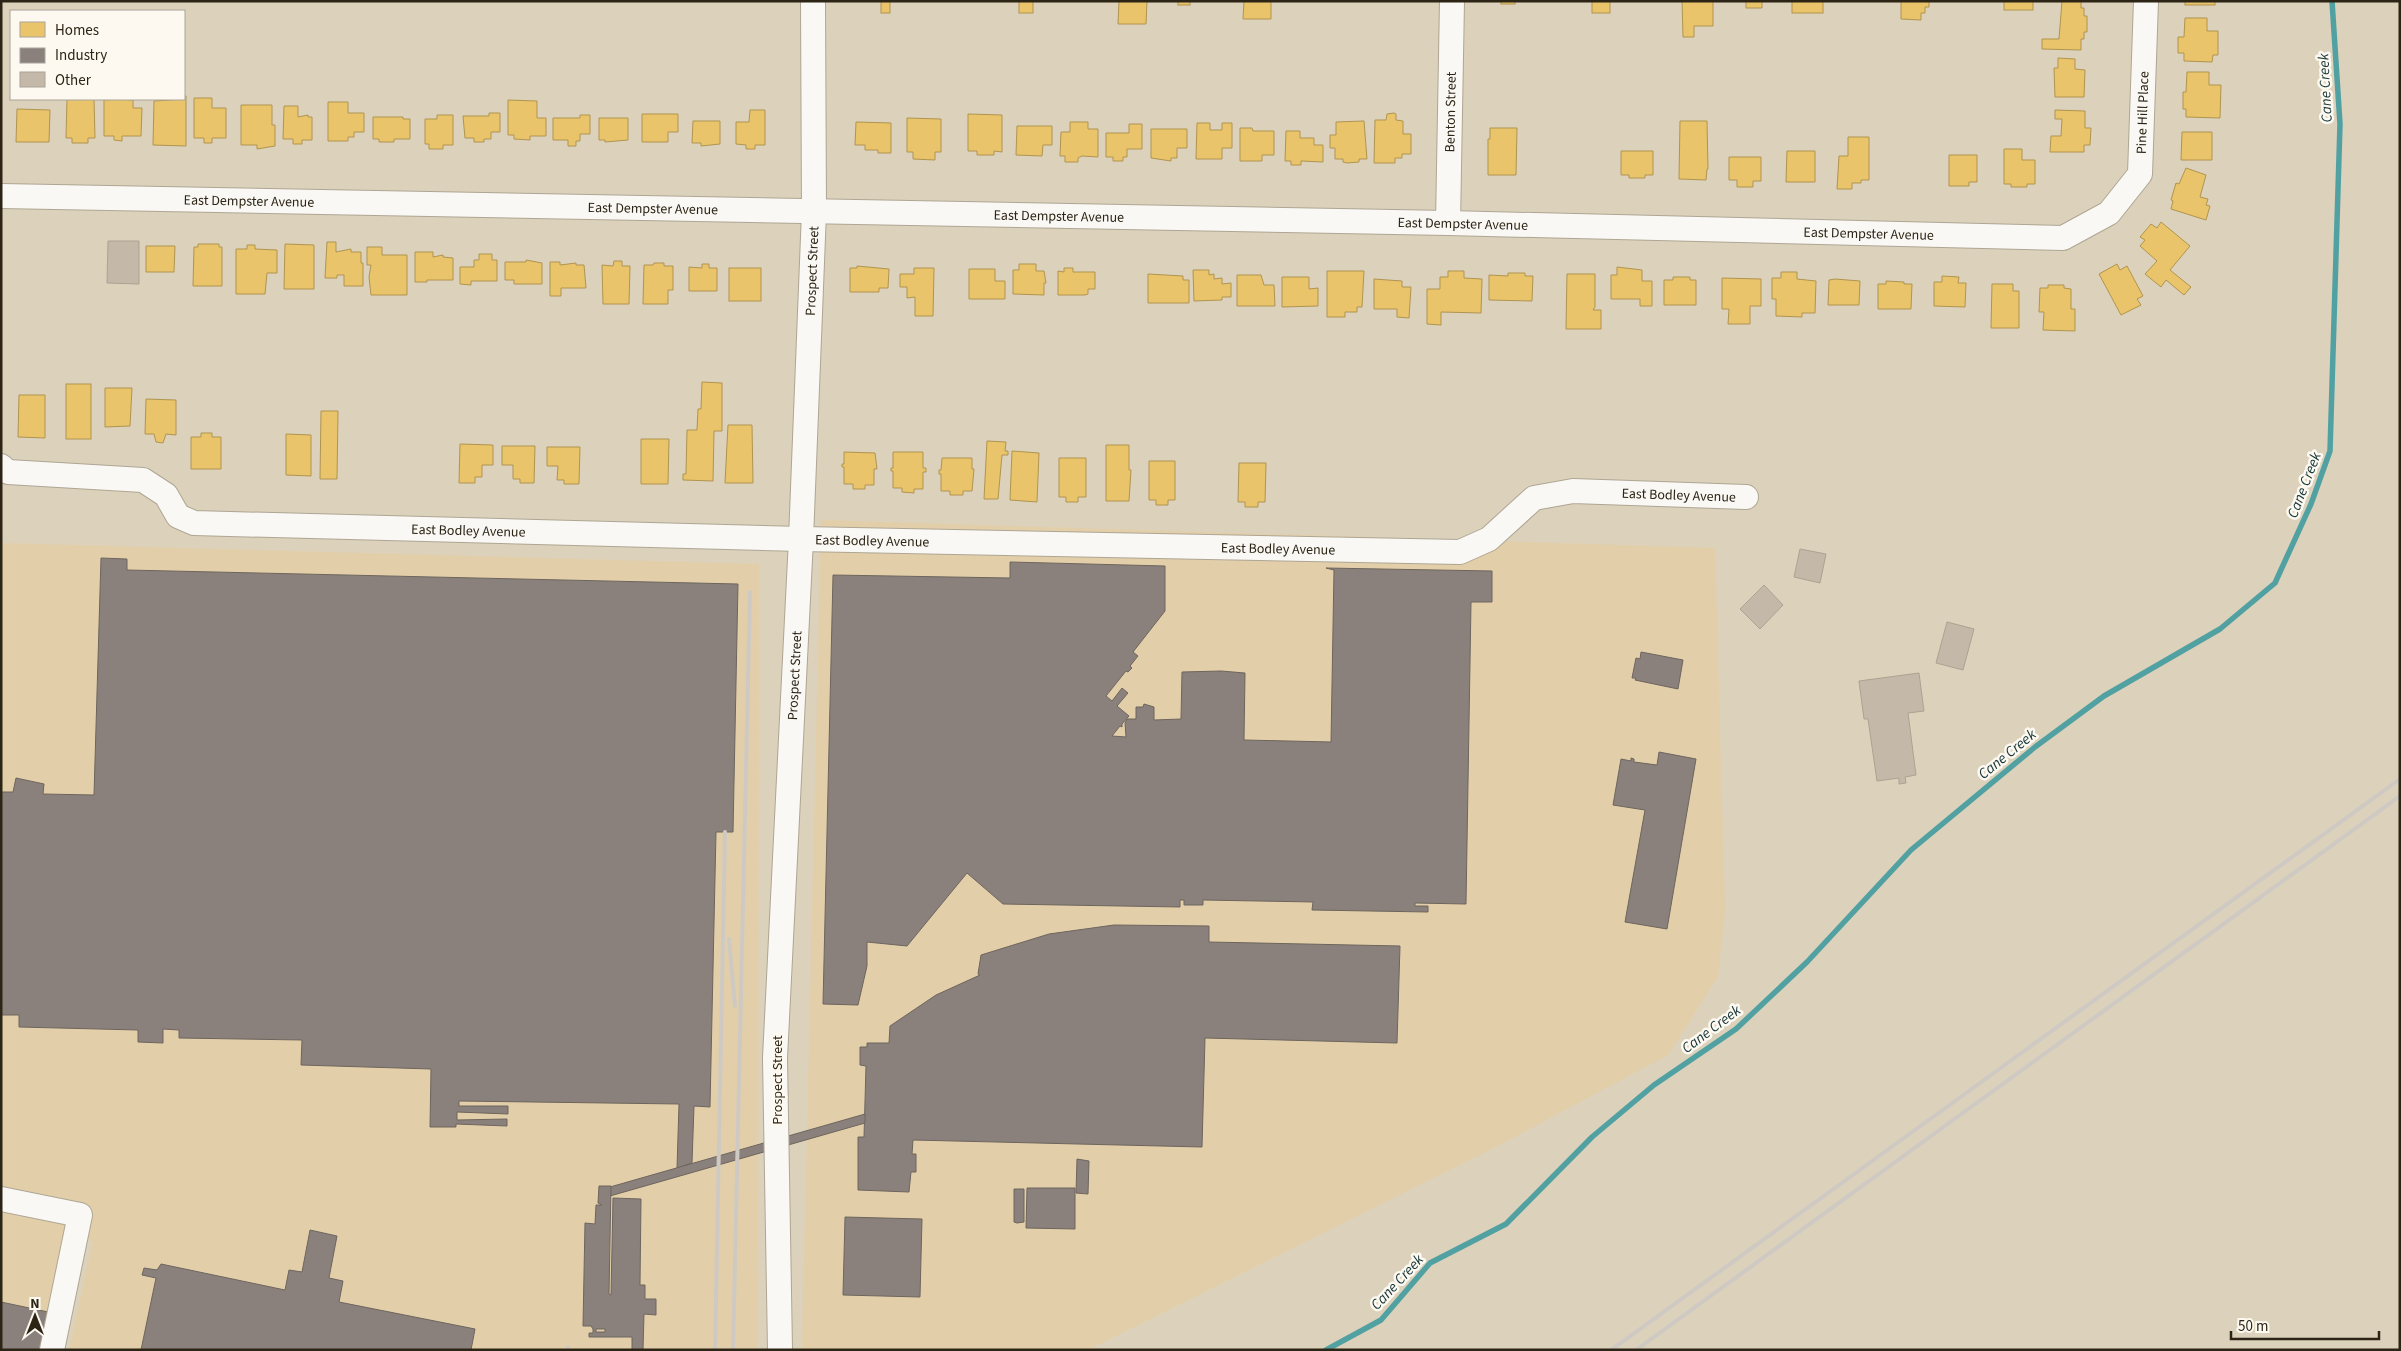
<svg xmlns="http://www.w3.org/2000/svg" width="2401" height="1351" viewBox="0 0 2401 1351" font-family="'Source Sans 3',sans-serif">
<rect width="100%" height="100%" fill="#dcd1ba"/>
<g fill="#e2cfaa">
<path d="M821,520L1715,548L1725,910L1718,977L1668,1055L1496,1147L1088,1350H802Z"/>
<path d="M1,543L759,564L758,1350H69L93,1241L68,1240L45,1350H1Z"/>
</g>
<g fill="#e9c46a" stroke="#b09450">
<rect x="881" y="1" width="9" height="12"/>
<rect x="1019" y="1" width="14" height="12"/>
<path d="M1119,1H1147L1146,24H1118Z"/>
<rect x="1178" y="1" width="12" height="4"/>
<path d="M1244,1H1271V19H1243Z"/>
<rect x="1501" y="1" width="14" height="3"/>
<rect x="1592" y="1" width="18" height="12"/>
<path d="M1682,1H1713V26H1694V37H1683Z"/>
<path d="M1746,1H1783H1762V8H1746Z"/>
<rect x="1792" y="1" width="31" height="12"/>
<path d="M1901,1H1929V7H1925V13H1921V20L1901,19Z"/>
<rect x="2004" y="1" width="29" height="9"/>
<path d="M2062,1H2081V8H2084V16H2087V32H2084V39H2081V50L2042,49V39H2059Z"/>
<rect x="2185" y="1" width="30" height="4"/>
<path d="M2185,18H2207V31H2218V55H2213L2212,62L2184,61V53H2178V37H2184Z"/>
<path d="M2058,58L2075,59V69L2085,70L2084,97H2055L2054,68H2058Z"/>
<path d="M2187,72H2209V85H2221L2220,118L2186,117V109H2183V92H2186Z"/>
<path d="M184,96H186V146L153,145L154,101L184,99Z"/>
<path d="M194,98H212V108H226V138H212V143H204V138H194Z"/>
<path d="M67,99H94L95,138H88V143H72V138H66Z"/>
<path d="M117,99L133,100V108H142L141,136H122V141L114,140V136H104V100Z"/>
<path d="M508,100L537,101V118H546V136H530V140L514,139V135H508Z"/>
<path d="M328,102H348V113H364V132H354V137H348V141H328Z"/>
<path d="M241,105H272V125H275V146L257,149V145H241Z"/>
<path d="M284,106H298V117L308,115V117H312V140H302V144H293V139H283Z"/>
<path d="M17,109L50,110L49,142H16Z"/>
<path d="M750,110H765V145H755V149H746V145L736,144V122H749Z"/>
<path d="M2055,110L2085,111V128H2091L2090,145H2084V152H2050L2051,136H2061L2062,119H2055Z"/>
<path d="M489,113H500V132H491V139H484V142H474V138H465L463,116H489Z"/>
<path d="M1394,113L1396,114V120L1403,121V134H1411V154H1402V158H1395V163H1374L1375,120H1386L1387,114Z"/>
<path d="M642,114H678V132H668V142H642Z"/>
<path d="M968,114L1002,115V152L994,151V155H977V151H968Z"/>
<path d="M437,115H453V145H443V149H429V144H425V119H437Z"/>
<path d="M580,115H590V134H580V141H576V146H568V140H553V118H580Z"/>
<path d="M373,117H403V119H410V139H394V142H379V139H373Z"/>
<path d="M599,118H628V140L605,142V140H599Z"/>
<path d="M907,118L941,119V152H935V160L913,159V152H907Z"/>
<path d="M693,121H720V144L701,146V143H692Z"/>
<path d="M1364,121L1367,159H1359V162L1347,163L1343,162V159H1335V148H1330V135H1336V122Z"/>
<path d="M1680,121H1707L1708,169H1707L1706,180L1679,179Z"/>
<path d="M856,122L891,123V153H878V150H865V145H855Z"/>
<path d="M1070,122H1088V129H1098V157L1082,156L1078,158V162H1065V156H1060L1061,132H1070Z"/>
<path d="M1197,123H1210V130H1222V123H1232V148H1222V159H1196Z"/>
<path d="M1129,124H1142V149H1127V157H1123V161H1113V157H1106V133H1129Z"/>
<path d="M1017,126H1052V145H1043L1042,156L1016,155Z"/>
<path d="M1240,128H1252L1253,131H1274V155H1262V161H1240Z"/>
<path d="M1490,128H1517L1516,175H1488V139H1490Z"/>
<path d="M1151,129H1187V148H1177V158H1171V161L1151,158Z"/>
<path d="M1286,131H1300V138H1314V145H1323V162L1301,161V165H1291V161H1285Z"/>
<path d="M2182,132H2212V160H2181Z"/>
<path d="M1848,137H1869V180H1861V183H1852V189H1837L1839,156H1848Z"/>
<path d="M2004,149H2022V160H2035V184H2027V187H2011V184H2004Z"/>
<path d="M1621,151H1653V175H1645V178H1629V175H1621Z"/>
<path d="M1787,151H1815V182H1786Z"/>
<path d="M1949,155H1977V182H1969V186H1949Z"/>
<path d="M1729,157H1761V181H1753V187H1737V180H1729Z"/>
<path d="M2186,168L2206,175L2200,197L2208,199L2206,205L2210,206L2206,220L2171,209L2173,201L2171,200L2176,183L2179,184Z"/>
<path d="M2161,222L2190,246L2170,270L2191,287L2184,295L2166,280L2161,287L2145,274L2157,261L2140,246L2145,240L2140,237L2151,224L2157,228Z"/>
<path d="M327,242H336V252L351,249V252H361V263H363V286H344V275H337V278H325Z"/>
<path d="M198,244H219V247H222V286H193L194,247H198Z"/>
<path d="M285,244L314,245V289H284Z"/>
<path d="M247,245H255V249L277,250V273H267L265,294H236V249H247Z"/>
<path d="M146,246H175L174,272H146Z"/>
<path d="M367,247H382V255H407V295H371L369,277L371,265H367Z"/>
<path d="M415,252H433V257L443,255V257L453,258V280H427V282H415Z"/>
<path d="M479,254H492V260H497V281H471V285L460,284V267H474V260H479Z"/>
<path d="M526,260L542,263V284H514V280H505V262H526Z"/>
<path d="M614,261H622V266H630L629,304H603L602,265L613,266Z"/>
<path d="M550,262H560V265L576,263V265H584L586,288H561V296H550Z"/>
<path d="M654,263H664V266H673V290H668V304H643L644,265H653Z"/>
<path d="M702,264H709V268H717V291H689V267L702,268Z"/>
<path d="M1019,264H1036V271H1044L1046,283H1044V295L1013,294V270H1019Z"/>
<path d="M2117,264L2120,270L2127,266L2143,296L2137,299L2141,305L2121,315L2099,274Z"/>
<path d="M857,266L889,269L888,288H879V292H850V268H857Z"/>
<path d="M1617,267L1642,270V281H1652V306H1640V299H1611V275H1617Z"/>
<rect x="729" y="268" width="32" height="33"/>
<path d="M914,268H934L933,316H915V297L907,298V287H900V274H914Z"/>
<path d="M1064,268H1073V272H1095V289H1088V294L1085,295H1058V271L1064,272Z"/>
<path d="M969,269H995V281H1005V299H969Z"/>
<path d="M1193,270H1209V275L1214,274V279L1222,278V284L1231,283V297H1222V300L1194,301Z"/>
<path d="M1327,271H1364L1362,307H1357V312H1345V317H1327Z"/>
<path d="M1448,271H1464V278L1482,279L1481,313L1441,312V325L1427,324V289H1440V277H1448Z"/>
<path d="M1781,272H1797V279L1816,281L1815,313H1802V317L1776,316V299H1772V278H1781Z"/>
<path d="M1508,273H1525V276H1533L1532,301L1489,300V275L1508,276Z"/>
<path d="M1148,274L1183,276V280H1189V303H1148Z"/>
<path d="M1567,274H1595V307L1593,310H1601V329H1566Z"/>
<path d="M1237,275H1261L1264,285H1274L1275,306H1237Z"/>
<path d="M1942,276L1959,277L1958,283H1966L1965,307L1934,306V282H1942Z"/>
<path d="M1282,277H1309V289L1318,288V306L1282,307Z"/>
<path d="M1673,277H1690V280H1696V305H1664V280H1673Z"/>
<path d="M1722,278L1761,279V306H1750V324H1728L1729,309H1722Z"/>
<path d="M1374,279L1402,281V287H1411L1409,318L1397,317V309H1374Z"/>
<path d="M1835,279L1860,281L1859,305H1828L1829,280Z"/>
<path d="M1886,281L1904,282V284H1912L1911,309H1878V284H1886Z"/>
<path d="M1992,284H2013V291H2019V328H1991Z"/>
<path d="M2048,285H2064V288L2071,289V309H2075V331L2043,330L2044,312H2039L2040,288H2048Z"/>
<path d="M702,382L722,383V431H714L713,481L683,480V474H686L687,430H697L698,409H701Z"/>
<rect x="66" y="384" width="25" height="55"/>
<path d="M105,388H132L130,426L105,427Z"/>
<path d="M19,395H45V438L18,437Z"/>
<path d="M146,399L176,400V435L166,434L163,443L156,442L154,434H145Z"/>
<path d="M321,411H338L337,479H320Z"/>
<path d="M728,425H752L753,483H725Z"/>
<path d="M201,433H212V437H221V469H191V437H201Z"/>
<path d="M286,434L311,435V476L286,475Z"/>
<path d="M641,439H669L668,484H641Z"/>
<path d="M987,441L1006,442L1005,451H1008V455H1002L998,499H984Z"/>
<path d="M460,444L493,445V465H482V477H475V483H459Z"/>
<path d="M1106,445H1129V470H1131L1129,501H1106Z"/>
<path d="M502,446H535L534,483H520V479H513V465H502Z"/>
<path d="M547,447H580L579,484H564V480H557L558,466H547Z"/>
<path d="M1012,451L1039,453L1037,502L1010,500Z"/>
<path d="M844,452L875,453L877,469H874V485H865V489H853V484H844V467H842V464H844Z"/>
<path d="M893,452H923V468H926V472H923V489H914V493L902,492V488H893V471H891V468H893Z"/>
<path d="M942,458H972V469H974L972,491H963V495H950V491H941V474H939V470H941Z"/>
<path d="M1059,458H1086V497H1078V502H1066V497H1059Z"/>
<path d="M1149,461H1175V500H1168V505H1156V500H1149Z"/>
<path d="M1239,463H1266L1265,502H1258V507H1245V502H1238Z"/>
</g>
<g fill="#8a817c" stroke="#6e655d" fill-rule="evenodd">
<path d="M101,558L127,559V570L738,584L733,832H716L710,1107L694,1106L692,1163L677,1168L679,1104L459,1101V1106H508V1114L457,1112V1120L507,1119V1126L456,1124V1127H430L431,1069L301,1065L302,1040L179,1038V1030L163,1029V1043L138,1042V1030L19,1027V1015H1V792H13L16,778L44,784L43,794L94,795Z"/>
<path d="M1010,562L1165,566V611L1133,652L1138,656L1130,666L1132,668L1128,672L1126,671L1106,696L1112,701L1122,688L1128,693L1117,706L1129,716L1122,724V727L1120,726L1112,736L1126,737L1125,723L1127,719H1136V707H1143L1144,704L1154,707V720L1181,719L1182,672L1221,671L1245,673L1244,740L1331,742L1334,570L1326,568L1492,571V602H1471L1466,904L1415,903V906H1428V912L1312,910L1313,902L1203,900V905H1184V900H1180V907L1003,904L967,873L907,946L867,942V966L858,1005L823,1004L833,575L1010,578Z"/>
<path d="M1641,652L1683,660L1678,689L1635,680L1636,678H1632L1636,658L1640,659Z"/>
<path d="M1659,752L1696,759L1667,929L1625,922L1645,810L1613,805L1621,759L1631,761V758L1634,759V762L1657,765Z"/>
<path d="M1114,925L1209,926V942L1400,946L1397,1043L1205,1038L1202,1147L913,1140L912,1154H916V1172H911L909,1192L858,1190V1137H864L866,1066L860,1065V1047H867V1043H889L890,1026L936,995L980,975L978,974L981,955L1049,934Z"/>
<path d="M865,1114V1123L610,1196V1187Z"/>
<path d="M1077,1159L1089,1161L1088,1194L1076,1193Z"/>
<path d="M599,1186H611L609,1294L611,1295L613,1198L641,1199L640,1285H645V1299H656V1315L644,1314L643,1350H632V1337H589V1333H593V1329L591,1326H583L585,1223L595,1224L596,1205H602L598,1203ZM596,1329H605V1332H596Z"/>
<path d="M1027,1188H1075V1229L1026,1228Z"/>
<path d="M1014,1189H1024V1222L1017,1223L1014,1222Z"/>
<path d="M845,1217L922,1219L920,1297L843,1295Z"/>
<path d="M310,1230L337,1236L329,1278L343,1281L339,1302L475,1329L471,1350H141L156,1278L142,1275L144,1268L157,1270L161,1264L285,1290L289,1270L302,1272Z"/>
<path d="M1,1302L53,1313L45,1350H1Z"/>
</g>
<g fill="none" stroke-linecap="round" stroke-linejoin="round">
<path stroke="#51a1a2" stroke-width="5.5" d="M1326,1350L1381,1320L1430,1263L1506,1224L1592,1137L1654,1085L1736,1029L1807,962L1911,850L2035,747L2104,696L2220,629L2275,583L2311,504L2330,451L2340,124L2332,1"/>
</g>
<g fill="#c4b9a8" stroke="#ada191">
<path d="M108,241H139V284L107,283Z"/>
<path d="M1800,549L1826,554L1820,583L1794,577Z"/>
<path d="M1764,585L1783,605L1760,629L1740,609Z"/>
<path d="M1947,622L1974,629L1963,670L1936,663Z"/>
<path d="M1919,673L1924,711L1908,713L1916,775L1905,777L1906,783L1899,784V778L1877,781L1868,719H1864L1859,681Z"/>
</g>
<g fill="none" stroke-linecap="round" stroke-linejoin="round">
<g stroke="#aea694" stroke-width="26">
<g id="minor">
<path id="s1" d="M1,196L1448,223L2063,238L2109,213L2140,174L2146,1"/>
<path id="s2" d="M1448,223L1452,1"/>
<path id="s3" d="M1,466L8,472L143,480L166,495L178,516L194,523L801,539L1460,552L1489,539L1534,498L1573,491L1746,497"/>
<path d="M1,1199L80,1215L52,1350"/>
<path id="s4" d="M780,1350L775,1058L801,539L814,212L813,1"/>
</g>
</g>
<use href="#minor" stroke="#faf8f5" stroke-width="24"/>
<g stroke="#cecac3" stroke-width="4">
<path d="M729,939L735,1006"/>
<path d="M568,1350V1347"/>
<path d="M715,1350L725,832"/>
<path d="M733,1350L750,592"/>
<path d="M1611,1350L2400,779"/>
<path d="M1636,1350L2400,796"/>
</g>
</g>
<g text-anchor="middle" stroke-width="5" stroke-linejoin="round" paint-order="stroke">
<g font-size="14" fill="#2c2414" stroke="#fdf9f1">
<text dy="5" stroke="none"><textPath href="#s2" startOffset="111">Benton Street</textPath></text>
<text dy="5" stroke="none"><textPath href="#s1" startOffset="2226">Pine Hill Place</textPath></text>
<text dy="5" stroke="none"><textPath href="#s1" startOffset="248">East Dempster Avenue</textPath></text>
<text dy="5" stroke="none"><textPath href="#s1" startOffset="652">East Dempster Avenue</textPath></text>
<text dy="5" stroke="none"><textPath href="#s1" startOffset="1058">East Dempster Avenue</textPath></text>
<text dy="5" stroke="none"><textPath href="#s1" startOffset="1462">East Dempster Avenue</textPath></text>
<text dy="5" stroke="none"><textPath href="#s1" startOffset="1868">East Dempster Avenue</textPath></text>
<text dy="5" stroke="none"><textPath href="#s4" startOffset="1080">Prospect Street</textPath></text>
<text dy="5" stroke="none"><textPath href="#s3" startOffset="1718">East Bodley Avenue</textPath></text>
<text dy="5" stroke="none"><textPath href="#s3" startOffset="488">East Bodley Avenue</textPath></text>
<text dy="5" stroke="none"><textPath href="#s3" startOffset="892">East Bodley Avenue</textPath></text>
<text dy="5" stroke="none"><textPath href="#s3" startOffset="1298">East Bodley Avenue</textPath></text>
<text dy="5" stroke="none"><textPath href="#s4" startOffset="675">Prospect Street</textPath></text>
<text transform="translate(777 1080) rotate(-90)" y="5">Prospect Street</text>
</g>
<g font-size="15" font-style="italic" fill="#163639" stroke="#fdf9f1">
<text transform="translate(2325 88) rotate(-93)" y="5">Cane Creek</text>
<text transform="translate(2304 485) rotate(-69)" y="5">Cane Creek</text>
<text transform="translate(2007 754) rotate(-39)" y="5">Cane Creek</text>
<text transform="translate(1711 1029) rotate(-37)" y="5">Cane Creek</text>
<text transform="translate(1397 1282) rotate(-47)" y="5">Cane Creek</text>
</g>
</g>
<rect width="2401" height="1351" fill="none" stroke="#2c2414" stroke-width="5"/>
<rect x="10" y="10" width="175" height="90" fill="#fdf9f1" stroke="#a9a499"/>
<rect x="20" y="22" width="25" height="15" fill="#e9c46a" stroke="#a9a499"/>
<text x="55" y="35" font-size="15" fill="#2c2414">Homes</text>
<rect x="20" y="48" width="25" height="15" fill="#8a817c" stroke="#a9a499"/>
<text x="55" y="60" font-size="15" fill="#2c2414">Industry</text>
<rect x="20" y="72" width="25" height="15" fill="#c4b9a8" stroke="#a9a499"/>
<text x="55" y="85" font-size="15" fill="#2c2414">Other</text>
<g transform="translate(35 1316)" stroke="#fdf9f1" stroke-width="4" paint-order="stroke">
<path d="M0-4L9 19L0 12L-9 19Z" fill="#2c2414"/>
<text y="-8" font-size="14" font-weight="bold" text-anchor="middle" fill="#2c2414">N</text>
</g>
<path d="M2231 1331v8h148v-8" fill="none" stroke="#2c2414" stroke-width="2.5"/>
<text x="2238" y="1331" font-size="15" fill="#2c2414" stroke="#fdf9f1" stroke-width="4" paint-order="stroke">50 m</text>
</svg>
